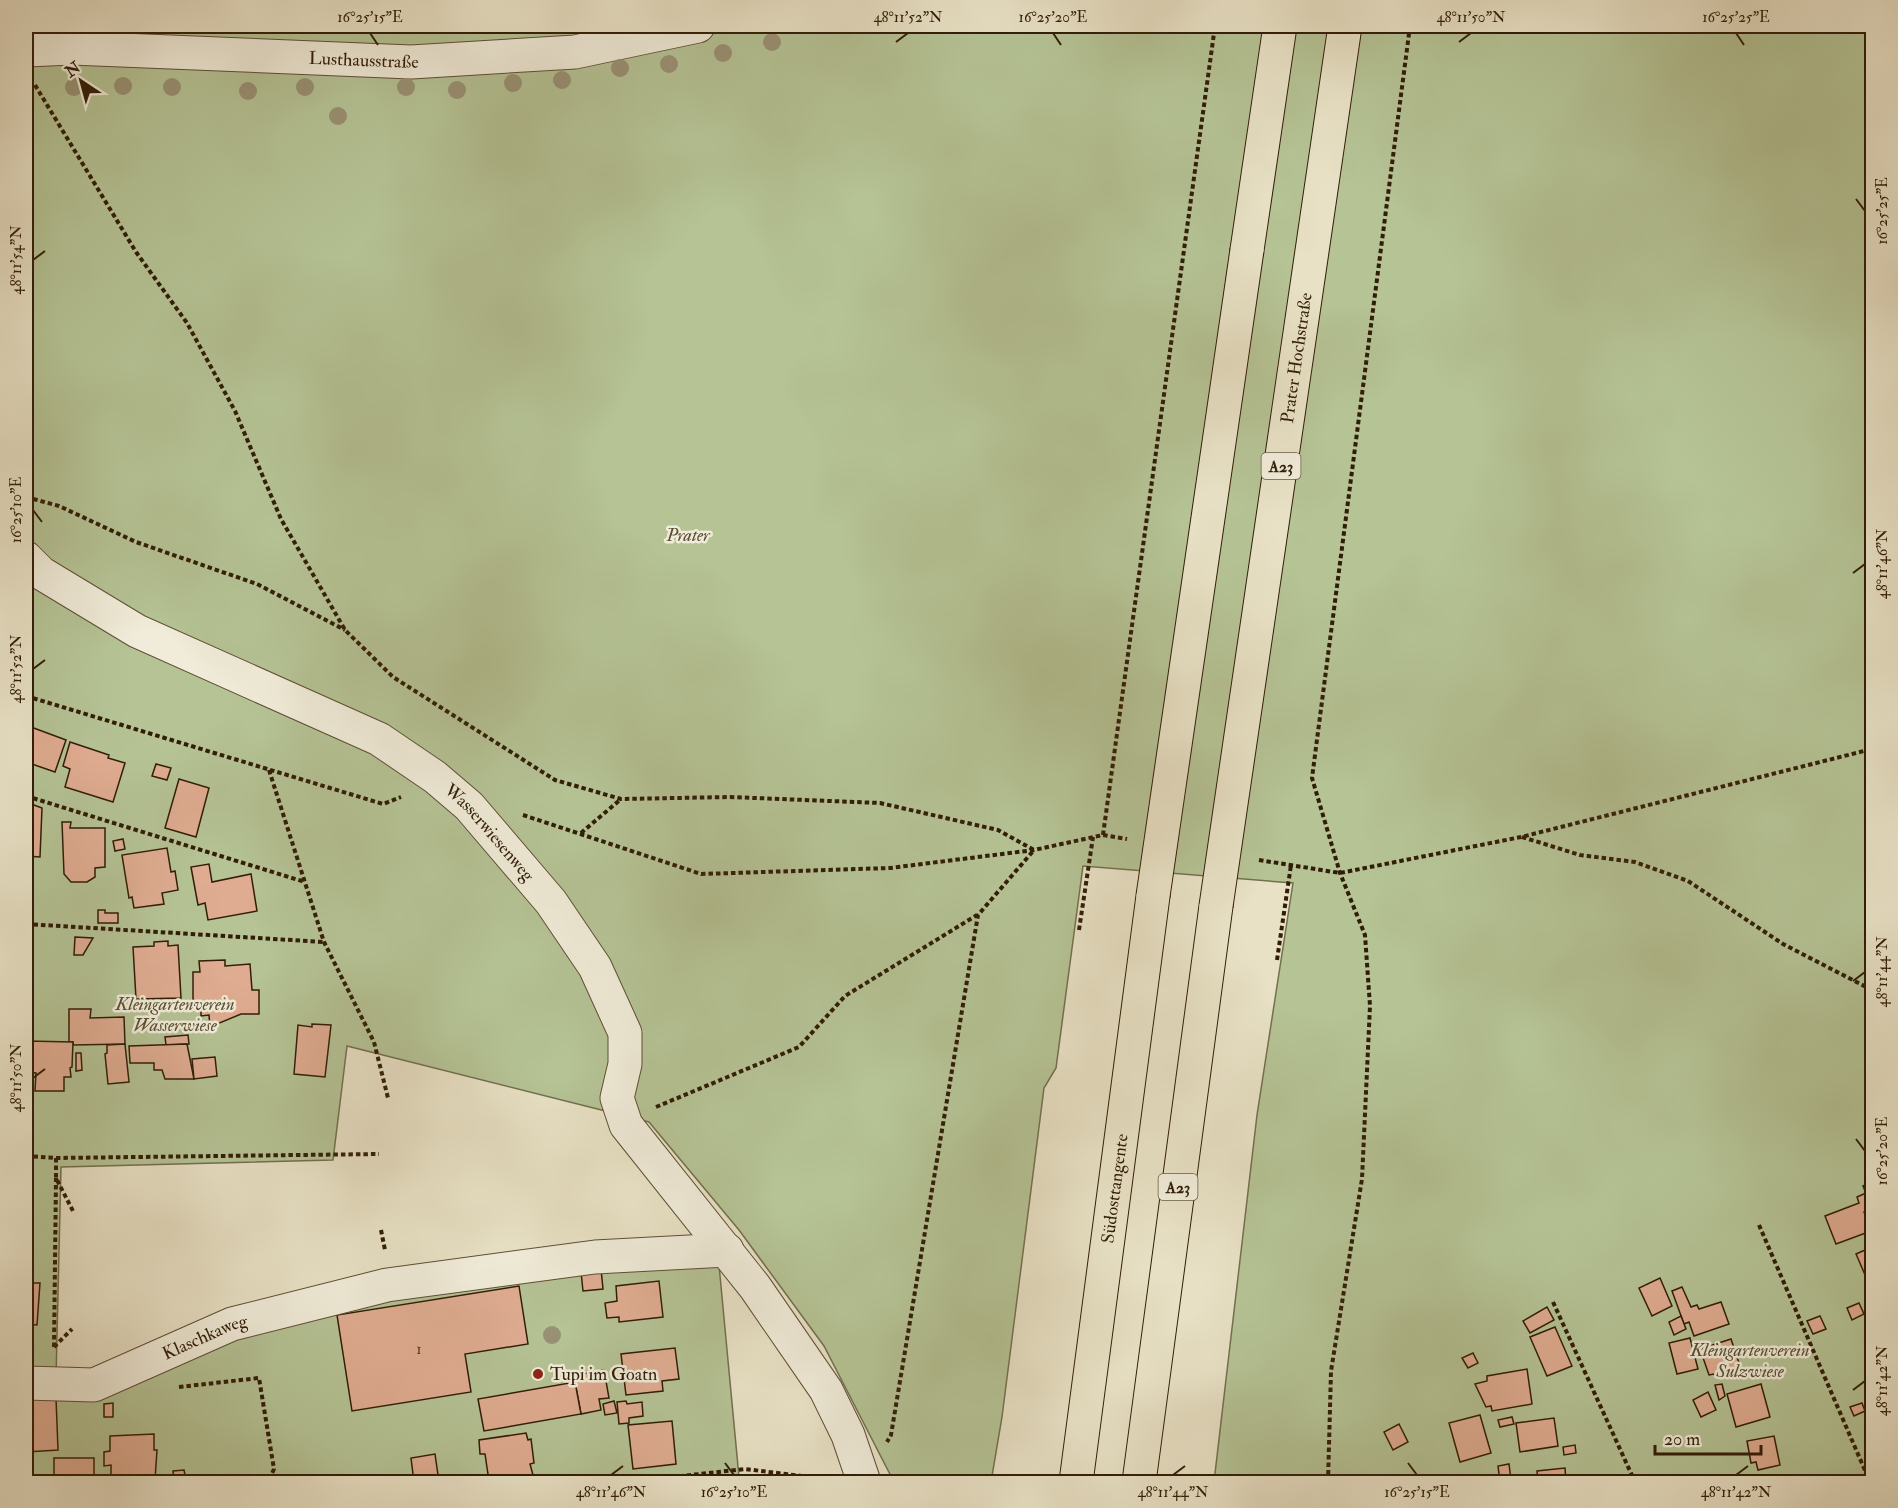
<svg xmlns="http://www.w3.org/2000/svg" width="1898" height="1508" viewBox="0 0 1898 1508" font-family="'IM FELL Double Pica',serif">
<rect width="100%" height="100%" fill="#e8e1c5"/>
<filter id="stains"><feTurbulence type="fractalNoise" baseFrequency=".00333" numOctaves="4"/><feColorMatrix values="0 0 0 0 .2 0 0 0 0 .09 0 0 0 0 .02 0 0 0 .5 -.17"/></filter>
<radialGradient id="worn" r=".72"><stop offset=".6" stop-color="#630" stop-opacity="0"/><stop offset="1" stop-color="#630" stop-opacity=".3"/></radialGradient>
<path fill="#b5c395" stroke="#73704e" stroke-width="1.5" d="M26,26H1872V1482H1214L1257,1115L1293,883L1083,866L1056,1068L1044,1088L1002,1417L991,1482H894L824,1346L739,1230L649,1122L347,1046L333,1160L61,1167L56,1378L331,1307L601,1269L719,1265L739,1477L771,1482H26Z"/>
<g fill="#dfac91" stroke="#311d07" stroke-width="1.5">
<path d="M31,727L66,740L55,772L26,762V730L30,731Z"/>
<path d="M70,742L109,755L108,758L125,763L113,802L65,787L70,769L63,766Z"/>
<path d="M156,764L171,768L167,780L152,776Z"/>
<path d="M179,779L209,788L196,837L165,828Z"/>
<path d="M26,802L42,808L40,857L26,856Z"/>
<path d="M62,822H71L70,828H105V867L95,868V877L87,882H71L64,874Z"/>
<path d="M123,839L125,849L115,851L113,841Z"/>
<path d="M167,848L171,872L175,871L178,890L162,893L164,904L134,908L132,897L129,898L122,855Z"/>
<path d="M209,864L212,882L251,874L257,911L208,920L205,903L198,905L191,867Z"/>
<path d="M98,910H105V913H118V923H98Z"/>
<path d="M75,937L93,938L83,955H74Z"/>
<path d="M168,941V946L178,945L181,998L136,999L133,947L154,946V942Z"/>
<path d="M225,960V966L250,964L252,990H259V1014H241L210,1027L209,1015L201,1016V1006H193V972H200L199,961Z"/>
<path d="M69,1009H91L90,1018L124,1017L125,1044L73,1045V1042H69Z"/>
<path d="M312,1024L331,1025L325,1077L294,1074L298,1025L312,1027Z"/>
<path d="M188,1035L189,1044L166,1045L165,1037Z"/>
<path d="M26,1041L73,1042L72,1067L70,1068L71,1077H64V1091H35L36,1073L26,1072Z"/>
<path d="M125,1044L129,1082L108,1084L105,1054L107,1053V1045Z"/>
<path d="M187,1044L194,1079H165L162,1070H154V1063H130L129,1046Z"/>
<path d="M76,1053H81L82,1070L76,1071Z"/>
<path d="M215,1057L217,1076L194,1079L192,1059Z"/>
<path d="M1872,1182V1208L1863,1186Z"/>
<path d="M1866,1193L1872,1209L1864,1212L1871,1231L1836,1244L1825,1216L1859,1203L1857,1197Z"/>
<path d="M26,1210L27,1217H32L29,1250H26Z"/>
<path d="M1872,1247V1283L1869,1284L1856,1254Z"/>
<path d="M601,1269L603,1289L583,1291L581,1272Z"/>
<path d="M26,1278H33V1283H40L37,1325L26,1324Z"/>
<path d="M1660,1278L1672,1306L1652,1316L1639,1288Z"/>
<path d="M659,1281L663,1317L619,1322V1317L607,1318L605,1303L617,1301L616,1286Z"/>
<path d="M519,1286L528,1344L465,1354L471,1392L352,1411L337,1315Z"/>
<path d="M1682,1287L1691,1307L1697,1305L1699,1309L1721,1302L1729,1324L1694,1336L1689,1322L1684,1324L1672,1291Z"/>
<path d="M1859,1303L1864,1314L1852,1320L1847,1308Z"/>
<path d="M1547,1307L1554,1320L1530,1333L1523,1321Z"/>
<path d="M1681,1316L1686,1329L1674,1335L1669,1322Z"/>
<path d="M1820,1316L1826,1329L1813,1334L1807,1321Z"/>
<path d="M1555,1327L1572,1366L1547,1376L1530,1337Z"/>
<path d="M1690,1338L1698,1369L1677,1374L1669,1343Z"/>
<path d="M1731,1339L1741,1369L1715,1377L1714,1374L1709,1375L1700,1349Z"/>
<path d="M675,1348L679,1379L662,1381L663,1391L626,1395L621,1354Z"/>
<path d="M1473,1353L1478,1363L1468,1368L1462,1358Z"/>
<path d="M1527,1369L1532,1404L1492,1411L1491,1406L1486,1407L1475,1384L1487,1381V1376Z"/>
<path d="M604,1370L609,1398L599,1399L601,1410L581,1414L575,1382L573,1383L571,1376Z"/>
<path d="M575,1382L581,1414L484,1431L478,1399Z"/>
<path d="M1722,1384L1725,1396L1719,1400L1715,1385Z"/>
<path d="M1761,1384L1770,1417L1736,1427L1727,1394Z"/>
<path d="M1708,1392L1716,1410L1701,1417L1693,1400Z"/>
<path d="M56,1398L58,1450L26,1452V1399Z"/>
<path d="M614,1401L617,1413L605,1415L603,1404Z"/>
<path d="M626,1401L627,1404L642,1402L643,1416L629,1418V1423L619,1424L617,1402Z"/>
<path d="M113,1403V1417H104V1404Z"/>
<path d="M1862,1403L1865,1411L1854,1416L1850,1407Z"/>
<path d="M1480,1415L1491,1453L1460,1462L1449,1423Z"/>
<path d="M1512,1417L1514,1424L1500,1427L1498,1420Z"/>
<path d="M1554,1418L1558,1446L1520,1452L1516,1423Z"/>
<path d="M672,1421L676,1464L633,1469L628,1425Z"/>
<path d="M1399,1424L1408,1442L1393,1450L1384,1432Z"/>
<path d="M526,1433L528,1440L531,1439L534,1463L530,1464L533,1475L511,1479V1482H500L499,1479L489,1481L485,1454H480L479,1440Z"/>
<path d="M154,1434V1450H157L155,1480L111,1481V1465L104,1466V1452L110,1451V1436Z"/>
<path d="M1774,1436L1780,1465L1758,1470L1756,1462L1751,1463L1747,1441Z"/>
<path d="M1575,1445L1576,1453L1564,1455L1563,1447Z"/>
<path d="M435,1454L439,1482H414L411,1458Z"/>
<rect x="54" y="1458" width="40" height="24"/>
<path d="M1509,1464L1511,1480L1500,1482L1498,1466Z"/>
<path d="M1565,1468L1566,1482H1538L1537,1471Z"/>
<path d="M184,1470L186,1480L174,1482L173,1471Z"/>
</g>
<g fill="none" stroke-linecap="round" stroke-linejoin="round">
<g stroke="#5f4e36" stroke-width="35">
<g id="minor">
<path id="s1" d="M26,50L72,48L411,62L575,52L698,26"/>
<path id="s2" d="M26,558L41,573L137,631L379,739L435,777L469,806L551,902L595,967L625,1033V1064L617,1098L626,1125L755,1287L826,1390L848,1435L864,1482"/>
<path id="s3" d="M26,1383L94,1385L232,1324L387,1285L595,1257L727,1250"/>
</g>
</g>
<g stroke="#311d07" stroke-width="35">
<g id="highway">
<path d="M1247,250L1280,26"/>
<path id="s4" d="M1076,1482L1153,896"/>
<path d="M1139,1482L1216,906"/>
</g>
</g>
<g stroke="#311d07" stroke-width="4" stroke-dasharray="4.5 3" stroke-linecap="butt">
<path d="M35,85L136,252L187,323L235,411L281,519L345,630L393,677L555,780L621,799L730,797L880,803L998,830L1034,850L978,915L891,1435L887,1442"/>
<path d="M26,497L59,506L136,542L257,584L345,630"/>
<path d="M26,696L383,804L401,797"/>
<path d="M269,770L324,942L374,1042L388,1098"/>
<path d="M26,796L305,882"/>
<path d="M523,815L701,874L890,868L1034,850L1103,835L1127,839"/>
<path d="M581,833L621,799"/>
<path d="M1103,835L1215,26"/>
<path d="M1522,837L1580,855L1635,862L1688,881L1783,944L1872,990"/>
<path d="M1259,860L1340,873L1521,837L1872,749"/>
<path d="M26,924L324,942"/>
<path d="M1079,930L1093,837"/>
<path d="M1277,960L1291,865"/>
<path d="M656,1107L799,1047L845,996L977,915"/>
<path d="M26,1156L56,1158L379,1154"/>
<path d="M56,1158V1178L74,1213"/>
<path d="M1759,1225L1870,1482"/>
<path d="M381,1230L385,1250"/>
<path d="M1553,1302L1635,1482"/>
<path d="M54,1347L56,1178"/>
<path d="M54,1347L72,1329"/>
<path d="M179,1387L259,1378L274,1469L268,1482"/>
<path d="M627,1482L745,1469L826,1479"/>
<path d="M1328,1482L1331,1371L1362,1179L1370,1006L1365,935L1340,873L1312,778L1410,26"/>
</g>
<use href="#minor" stroke="#f0ecd9" stroke-width="33"/>
<use href="#highway" stroke="#e8e1c5" stroke-width="33"/>
<g stroke="#311d07" stroke-width="35" stroke-linecap="butt">
<g id="highway-bridge">
<path d="M1153,896L1247,250"/>
<path id="s5" d="M1216,906L1345,26"/>
</g>
</g>
<use href="#highway-bridge" stroke="#e8e1c5" stroke-width="33"/>
</g>
<g fill="#999174">
<circle cx="772" cy="42" r="9"/>
<circle cx="723" cy="53" r="9"/>
<circle cx="669" cy="64" r="9"/>
<circle cx="620" cy="68" r="9"/>
<circle cx="562" cy="80" r="9"/>
<circle cx="513" cy="83" r="9"/>
<circle cx="123" cy="86" r="9"/>
<circle cx="74" cy="87" r="9"/>
<circle cx="172" cy="87" r="9"/>
<circle cx="305" cy="87" r="9"/>
<circle cx="406" cy="87" r="9"/>
<circle cx="457" cy="90" r="9"/>
<circle cx="248" cy="91" r="9"/>
<circle cx="338" cy="116" r="9"/>
<circle cx="552" cy="1335" r="9"/>
</g>
<path fill="none" stroke="#311d07" stroke-width="2" d="M370,33L378,45M1053,33L1061,45M1736,33L1744,45M896,42L908,33M1459,42L1471,33M1856,199L1865,211M33,260L45,251M33,510L42,522M1853,573L1865,564M33,669L45,660M1853,981L1865,972M33,1078L45,1069M1856,1139L1865,1151M1853,1390L1865,1381M725,1463L734,1475M1408,1463L1417,1475M611,1475L623,1466M1173,1475L1185,1466M1736,1475L1748,1466"/>
<circle fill="#8f2418" stroke="#f0ecd9" stroke-width="2" cx="538" cy="1374" r="6"/>
<g text-anchor="middle" stroke-width="5" stroke-linejoin="round" paint-order="stroke">
<g font-size="15" fill="#5c412a">
<text x="419" y="1354">1</text>
</g>
<g fill="#f0ecd9" stroke="#6a5b46" stroke-width="1.5">
<rect x="1261.5" y="453" width="39" height="26" rx="4.5"/>
<rect x="1158.5" y="1174" width="39" height="26" rx="4.5"/>
</g>
<g font-size="16" font-weight="bold" fill="#311d07">
<text x="1281" y="472">A23</text>
<text x="1178" y="1193">A23</text>
</g>
<g font-size="18" fill="#311d07" stroke="#f0ecd9">
<text dy="6" stroke="none"><textPath href="#s1" startOffset="338">Lusthausstraße</textPath></text>
<text dy="6" stroke="none"><textPath href="#s5" startOffset="554">Prater Hochstraße</textPath></text>
<text dy="6" stroke="none"><textPath href="#s2" startOffset="544">Wasserwiesenweg</textPath></text>
<text dy="6" stroke="none"><textPath href="#s4" startOffset="296">Südosttangente</textPath></text>
<text dy="6" stroke="none"><textPath href="#s3" startOffset="189">Klaschkaweg</textPath></text>
</g>
<g font-size="18" font-style="italic" fill="#594f32" stroke="#f0ecd9">
<text x="688" y="541">Prater</text>
<text x="175" y="1010">Kleingartenverein<tspan x="175" dy="21">Wasserwiese</tspan></text>
<text x="1750" y="1356">Kleingartenverein<tspan x="1750" dy="21">Sulzwiese</tspan></text>
</g>
<g font-size="18" fill="#311d07" stroke="#f0ecd9" text-anchor="start">
<text x="550" y="1380">Tupi im Goatn</text>
</g>
</g>
<rect width="1898" height="1508" fill="none" stroke="#e8e1c5" stroke-width="66"/>
<g transform="translate(81 81) rotate(324)" stroke="#f0ecd9" stroke-width="4.5" paint-order="stroke">
<path d="M0-4.5L10 22L0 15L-10 22Z" fill="#311d07"/>
<text y="-9" font-size="16" font-weight="bold" text-anchor="middle" fill="#311d07">N</text>
</g>
<path d="M1655 1445v9h106v-9" fill="none" stroke="#311d07" stroke-width="3"/>
<text x="1664" y="1445" font-size="18" fill="#311d07" stroke="#f0ecd9" stroke-width="4.5" paint-order="stroke">20 m</text>
<rect x="33" y="33" width="1832" height="1442" fill="none" stroke="#311d07" stroke-width="2"/>
<g font-size="15" text-anchor="middle" fill="#311d07">
<text x="370" y="22">16°25'15"E</text>
<text x="908" y="22">48°11'52"N</text>
<text x="1053" y="22">16°25'20"E</text>
<text x="1471" y="22">48°11'50"N</text>
<text x="1736" y="22">16°25'25"E</text>
<text transform="translate(1882 211) rotate(-90)" y="5">16°25'25"E</text>
<text transform="translate(16 260) rotate(-90)" y="5">48°11'54"N</text>
<text transform="translate(16 510) rotate(-90)" y="5">16°25'10"E</text>
<text transform="translate(1882 564) rotate(-90)" y="5">48°11'46"N</text>
<text transform="translate(16 669) rotate(-90)" y="5">48°11'52"N</text>
<text transform="translate(1882 972) rotate(-90)" y="5">48°11'44"N</text>
<text transform="translate(16 1078) rotate(-90)" y="5">48°11'50"N</text>
<text transform="translate(1882 1151) rotate(-90)" y="5">16°25'20"E</text>
<text transform="translate(1882 1381) rotate(-90)" y="5">48°11'42"N</text>
<text x="611" y="1497">48°11'46"N</text>
<text x="734" y="1497">16°25'10"E</text>
<text x="1173" y="1497">48°11'44"N</text>
<text x="1417" y="1497">16°25'15"E</text>
<text x="1736" y="1497">48°11'42"N</text>
</g>
<rect width="100%" height="100%" filter="url(#stains)"/>
<rect width="100%" height="100%" fill="url(#worn)"/>
</svg>
